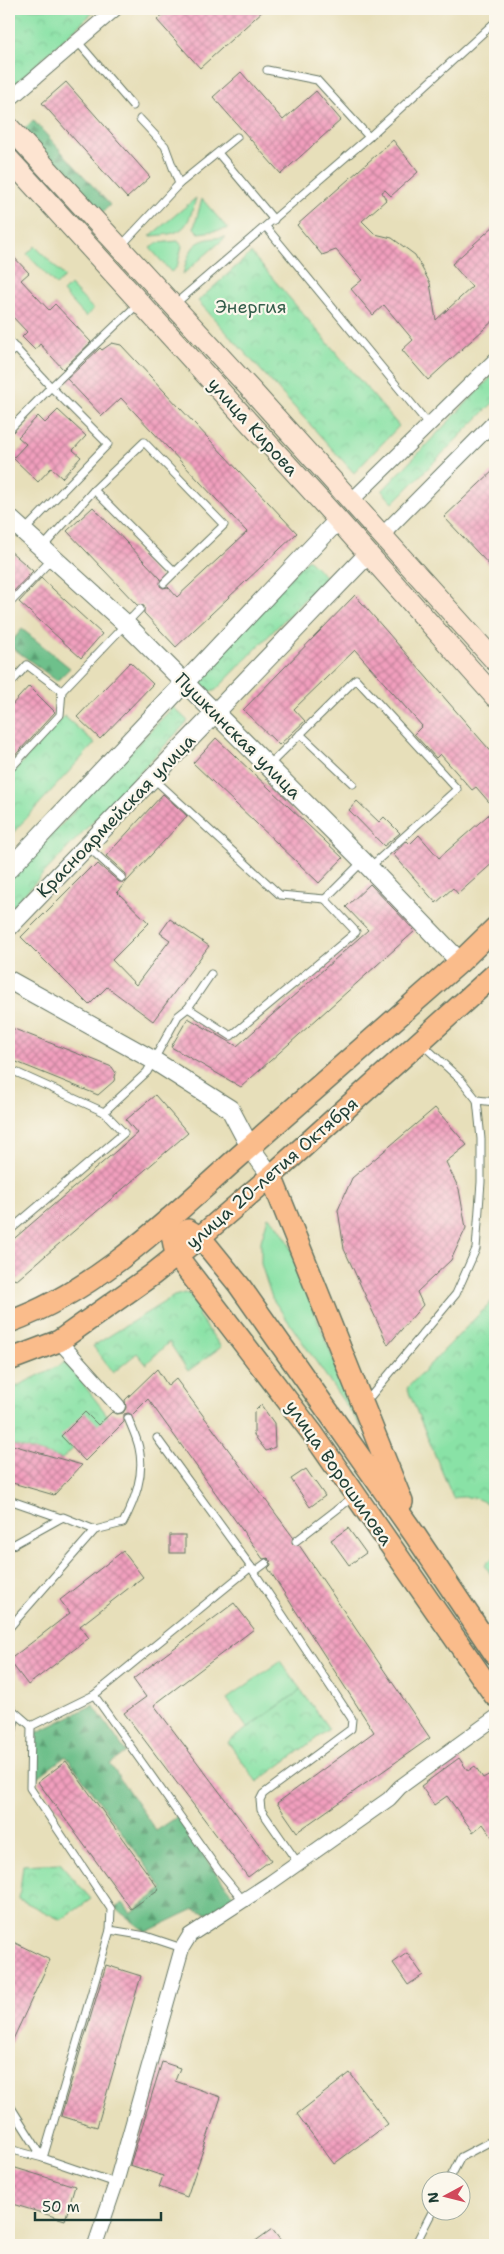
<svg xmlns="http://www.w3.org/2000/svg" width="504" height="2254" viewBox="0 0 504 2254" font-family="'Shantell Sans',sans-serif">
<defs>
<pattern id="forest-firs" width="22" height="20" patternUnits="userSpaceOnUse" patternTransform="scale(1.25)"><rect width="22" height="20" fill="#6ec08b"/><path d="M5 1l3.5 6h-7zM16 11l3.5 6h-7z" fill="#5a9d72"/></pattern>
<pattern id="park-crowns" width="20" height="18" patternUnits="userSpaceOnUse" patternTransform="scale(1.25)"><rect width="20" height="18" fill="#89e2a6"/><path d="M2 6a3 3 0 1 1 6 0M12 15a3 3 0 1 1 6 0" fill="none" stroke="#76c390"/></pattern>
<pattern id="building-cross-hatch" width="8" height="8" patternUnits="userSpaceOnUse" patternTransform="scale(1.25)"><rect width="8" height="8" fill="#f29fbe"/><path d="M0 0l8 8M0 8l8-8" fill="none" stroke="#c3839b"/></pattern>
</defs>
<rect width="100%" height="100%" fill="#fbf7ec"/>
<filter id="ink" filterUnits="userSpaceOnUse"><feTurbulence type="fractalNoise" baseFrequency=".02" numOctaves="2"/><feDisplacementMap in="SourceGraphic" scale="10" xChannelSelector="R" yChannelSelector="G"/><feConvolveMatrix kernelMatrix="1 2 1 2 8 2 1 2 1" color-interpolation-filters="sRGB"/></filter>
<filter id="wash" filterUnits="userSpaceOnUse"><feTurbulence type="fractalNoise" baseFrequency=".0096" numOctaves="4" result="noise"/><feDisplacementMap in="SourceGraphic" scale="20" xChannelSelector="R" yChannelSelector="G"/><feGaussianBlur stdDeviation="1.12" result="paint"/><feColorMatrix in="noise" values="0 0 0 0 0 0 0 0 0 0 0 0 0 0 0 0 0 1.4 0 .05"/><feComposite in="paint" operator="in"/></filter>
<g filter="url(#wash)">
<rect width="100%" height="100%" fill="#e7dfba"/>
<g fill="#89e2a6" stroke="#54906d">
<path d="M196,198C187,230 184,234 150,236Z"/>
<path d="M202,199L228,229L199,233L194,228Z"/>
<path d="M226,237L183,274C191,244 194,239 226,237Z"/>
<path d="M178,241L182,246L177,267L171,272L150,248L157,243Z"/>
<path d="M35,246L65,277L56,285L27,254Z"/>
<path d="M70,285L93,309L86,317L63,292Z"/>
<path d="M268,1217L277,1224L288,1241L308,1297L362,1428L272,1298L261,1264V1241Z"/>
<path d="M280,1661L301,1690L247,1728L227,1699Z"/>
</g>
<g fill="url(#forest-firs)" stroke="#467e60">
<path d="M33,120L110,205L101,214L24,129Z"/>
<path d="M22,629L70,668L57,681L9,645Z"/>
<path d="M93,1705L126,1752L110,1764L156,1831L177,1817L222,1881L237,1899L212,1915L194,1909L146,1932L115,1908L123,1903L131,1913L163,1889L66,1756L35,1779L36,1733Z"/>
</g>
<g fill="url(#park-crowns)" stroke="#54906d">
<path d="M9,9H97L9,89Z"/>
<path d="M251,253L399,426L354,473L198,301Z"/>
<path d="M495,373V401L393,503L382,491Z"/>
<path d="M308,559L326,577L216,690L208,693C201,688 198,684 197,675Z"/>
<path d="M173,707L188,721L9,910V880Z"/>
<path d="M64,716L95,743L9,837V777Z"/>
<path d="M185,1293L197,1297L208,1305L198,1315L221,1347L188,1371L169,1342L146,1364L137,1353L113,1373L93,1346L174,1296Z"/>
<path d="M495,1298V1512C484,1498 470,1495 453,1498L407,1388Z"/>
<path d="M66,1362L108,1416L62,1459L9,1444V1390Z"/>
<path d="M495,1555V1581L485,1565Z"/>
<path d="M301,1690L329,1729L257,1782L228,1742Z"/>
<path d="M60,1863L91,1899L61,1920L19,1899L23,1865Z"/>
</g>
<g id="blocks">
<g fill="url(#building-cross-hatch)">
<path d="M169,9H265L200,68L157,20Z"/>
<path d="M241,72L283,120L316,91L341,120L281,174L213,97Z"/>
<path d="M66,82L150,177L127,198L42,103Z"/>
<path d="M393,140L418,172L391,196L385,190L382,192L386,200L362,221L375,234L392,238L415,255L430,283L436,320L472,287L452,264L495,225V319L428,380L402,350L413,340L384,305L373,315L351,289L362,280L336,250L322,255L297,225Z"/>
<path d="M9,252L29,273L21,280L49,310L55,304L91,342L63,369L40,344L35,350L22,337L27,332L9,313Z"/>
<path d="M112,343L121,345L297,533L176,647L144,613V606L137,605L67,531L93,507L161,579L160,586L163,588L168,587L177,597L247,532L121,398L102,416L67,379L100,348L102,350Z"/>
<path d="M58,410L86,436L73,450L81,457L62,478L51,468L38,482L13,458L26,444L18,437L38,416L45,423Z"/>
<path d="M495,469V571L444,517Z"/>
<path d="M9,550L33,571L11,594L9,592Z"/>
<path d="M41,578L102,634L81,658L19,602Z"/>
<path d="M355,595L495,756V809L476,787L472,790L440,754L436,758L414,734L422,726L355,650L294,709L305,721L279,745L243,710Z"/>
<path d="M130,662L153,684L100,739L77,717Z"/>
<path d="M29,686L55,712L9,762V708Z"/>
<path d="M216,738L343,858L319,883L193,763Z"/>
<path d="M163,794L187,816L117,892L149,923L112,960L136,985L170,940L160,933L170,919L209,946L153,1021L107,987L89,1005L21,937L92,866L94,868L98,864L119,882H126V874L106,856Z"/>
<path d="M357,801L379,822L384,817L400,833L384,846L349,810Z"/>
<path d="M495,809V861L458,894L453,888L436,903L393,854L407,841L410,844L419,835L439,858Z"/>
<path d="M370,884L415,931L241,1087L171,1047L188,1018L237,1046L368,930L346,907Z"/>
<path d="M9,1027L112,1067L116,1073L114,1081L98,1095L9,1059Z"/>
<path d="M155,1095L188,1133L17,1280L9,1278V1243L137,1133L126,1120Z"/>
<path d="M435,1108L467,1145L446,1162L459,1189L466,1228L451,1260L417,1292L423,1305L388,1345L344,1249L338,1210L352,1178Z"/>
<path d="M157,1369L168,1386L176,1379L182,1387L293,1537L292,1544L299,1545L430,1738L297,1832L277,1803L374,1732L268,1568L271,1565L270,1560L268,1558L263,1559L148,1399L132,1415L128,1413L124,1414V1422L85,1461L61,1436L85,1412L98,1425L112,1412L116,1414L123,1413L126,1408L125,1400Z"/>
<path d="M261,1405L274,1423L275,1447L266,1451L254,1435V1412Z"/>
<path d="M9,1444L82,1465L54,1495L9,1482Z"/>
<path d="M306,1469L325,1496L310,1507L291,1479Z"/>
<path d="M348,1528L366,1553L349,1565L331,1540Z"/>
<rect x="170" y="1535" width="15" height="18"/>
<path d="M123,1551L143,1577L80,1626L89,1638L28,1685L9,1660L70,1613L60,1600Z"/>
<path d="M234,1603L254,1629L154,1705L271,1860L248,1877L124,1713L146,1697L133,1679Z"/>
<path d="M459,1758L468,1771L475,1766L483,1778L490,1774L495,1781V1841L483,1824L473,1832L447,1796L434,1805L421,1786Z"/>
<path d="M66,1761L159,1889L131,1909L38,1782Z"/>
<path d="M9,1940L50,1960L9,2048Z"/>
<path d="M407,1953L423,1975L408,1985L393,1963Z"/>
<path d="M106,1965L141,1976L97,2127L61,2116Z"/>
<path d="M162,2062L180,2068L175,2081L221,2097L187,2197L159,2187L163,2176L130,2165Z"/>
<path d="M350,2073L388,2124L334,2164L297,2114Z"/>
<path d="M9,2166L75,2186L65,2220L9,2203Z"/>
<path d="M272,2229L284,2245H250Z"/>
</g>
</g>
</g>
<g filter="url(#ink)">
<use href="#blocks" fill-opacity="0" stroke="#657663" stroke-width="1"/>
<g fill="none" stroke-linecap="round" stroke-linejoin="round">
<g stroke="#657663" stroke-width="9">
<g id="service">
<path d="M77,41L133,106"/>
<path d="M369,137L495,22"/>
<path d="M218,153L274,220"/>
<path d="M179,184L237,137"/>
<path d="M266,227L430,426"/>
<path d="M121,246L179,184L165,146L140,119"/>
<path d="M175,304L369,137L317,80L267,70"/>
<path d="M9,341L51,387L139,303"/>
<path d="M9,355L16,348"/>
<path d="M9,430L51,387L108,444L24,531"/>
<path d="M94,490L144,442L224,525L175,572"/>
<path d="M42,548L94,490L175,572L164,583"/>
<path d="M9,604L53,558"/>
<path d="M9,685L27,665L62,691"/>
<path d="M300,734L353,784"/>
<path d="M268,766L356,679L457,789L370,867"/>
<path d="M9,770L60,715L62,691L140,609"/>
<path d="M153,778L280,895L325,899"/>
<path d="M87,846L122,878"/>
<path d="M188,1008L211,974"/>
<path d="M9,1069L104,1112L124,1133L9,1231"/>
<path d="M477,1100L495,1102"/>
<path d="M104,1112L147,1072L178,1016L188,1008L231,1036L356,932L325,899L363,861"/>
<path d="M365,1403L456,1294L476,1249L481,1182V1139L477,1100L461,1080L422,1044"/>
<path d="M157,1438L251,1567"/>
<path d="M9,1500L61,1518"/>
<path d="M296,1541L353,1497"/>
<path d="M9,1547L63,1517L95,1530"/>
<path d="M254,1572L352,1719L351,1729L263,1794L260,1800L261,1810L298,1863"/>
<path d="M9,1628L95,1530L123,1523C135,1500 145,1474 139,1448C137,1438 132,1428 128,1418"/>
<path d="M94,1695L219,1871L243,1900"/>
<path d="M9,1707L31,1726"/>
<path d="M31,1726L30,1788L111,1909L110,1930L146,1936L182,1948"/>
<path d="M31,1726L94,1695L251,1567L254,1572L266,1563"/>
<path d="M9,1750L16,1714"/>
<path d="M110,1930L43,2158L116,2183"/>
<path d="M9,2104L43,2158L9,2149"/>
<path d="M448,2182L461,2157L495,2139"/>
<path d="M415,2245L432,2212"/>
</g>
</g>
<g stroke="#657663" stroke-width="16">
<g id="minor">
<path d="M9,100L115,9"/>
<path d="M350,502L495,360"/>
<path d="M381,536L495,421"/>
<path d="M59,1341L118,1406"/>
<path d="M95,2245L116,2183L182,1948L190,1935L270,1883L389,1799L400,1787L495,1718"/>
</g>
</g>
<g stroke="#657663" stroke-width="20">
<g id="tertiary">
<path d="M9,518L126,624L363,861L460,962"/>
<path d="M9,869L338,520"/>
<path d="M9,927L368,554"/>
<path d="M9,980L153,1060L230,1109L250,1147L271,1176"/>
</g>
</g>
<g stroke="#657663" stroke-width="22">
<g id="secondary">
<path d="M9,127L254,393L495,661"/>
<path d="M9,159L338,520L495,697"/>
</g>
</g>
<g stroke="#657663" stroke-width="24">
<g id="primary">
<path d="M271,1176L402,1502"/>
<path d="M169,1219L176,1255L313,1434L495,1696"/>
<path d="M188,1230L200,1237L239,1285L415,1535L495,1654"/>
<path d="M9,1322C96,1291 167,1221 235,1160C310,1094 385,1028 460,962L495,928"/>
<path d="M9,1360L59,1341L152,1275L200,1237L271,1176L495,974"/>
</g>
</g>
<use href="#service" stroke="#fff" stroke-width="7"/>
<use href="#minor" stroke="#fff" stroke-width="14"/>
<use href="#tertiary" stroke="#fff" stroke-width="18"/>
<use href="#secondary" stroke="#fde4d1" stroke-width="20"/>
<use href="#primary" stroke="#fabc8b" stroke-width="21"/>
</g>
</g>
<g text-anchor="middle" stroke-width="4.5" stroke-linejoin="round" paint-order="stroke">
<g font-size="18" fill="#345e4b" stroke="#fbf7ec">
<text x="251" y="313">Энергия</text>
</g>
<g font-size="18" fill="#1f3d34" stroke="#fbf7ec">
<text transform="translate(253 427) rotate(48)" y="6">улица Кирова</text>
<text transform="translate(238 736) rotate(45)" y="6">Пушкинская улица</text>
<text transform="translate(116 816) rotate(-46)" y="6">Красноармейская улица</text>
<text transform="translate(272 1173) rotate(-41)" y="6">улица 20-летия Октября</text>
<text transform="translate(339 1473) rotate(55)" y="6">улица Ворошилова</text>
</g>
</g>
<rect width="504" height="2254" fill="none" stroke="#fbf7ec" stroke-width="30"/>
<g transform="translate(446 2196) rotate(263)"><circle r="24" fill="#fbf7ec" stroke="#a3ada2"/>
<path d="M0-4L9 19L0 12L-9 19Z" fill="#d1495b"/>
<text y="-8" font-size="14" font-weight="bold" text-anchor="middle" fill="#1f3d34">N</text>
</g>
<path d="M35 2212v8h126v-8" fill="none" stroke="#1f3d34" stroke-width="2.5"/>
<text x="42" y="2212" font-size="15" fill="#1f3d34" stroke="#fbf7ec" stroke-width="4" paint-order="stroke">50 m</text>
</svg>
